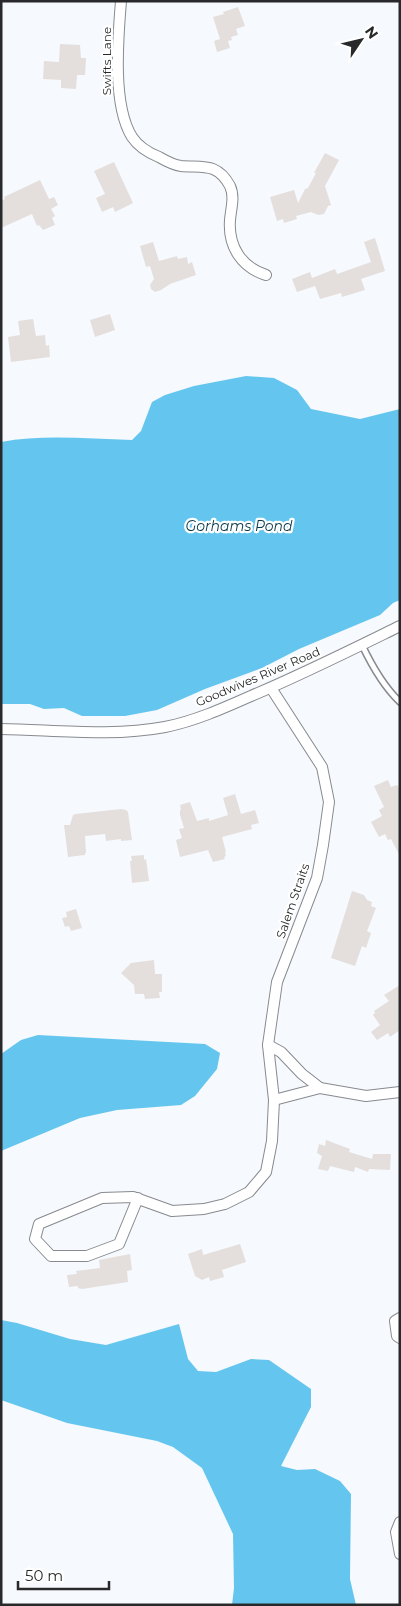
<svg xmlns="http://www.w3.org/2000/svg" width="401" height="1606" viewBox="0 0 401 1606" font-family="Montserrat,sans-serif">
<rect width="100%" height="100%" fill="#f6f9fd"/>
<g fill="#64c6ee">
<path d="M246,376L274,378L297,390L311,409L360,419L400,409V600L393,603L380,615L299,649L262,668L205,689L157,710L125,716H82L64,708L44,709L30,704H1V442C43,434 89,439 132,440L141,431L152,402L165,395L194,386Z"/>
<path d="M38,1035L205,1044L220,1053L217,1069L195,1096L181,1105L117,1110L80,1118L1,1151V1054L21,1040Z"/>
<path d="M1,1320L17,1323L70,1339L106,1345L179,1324L188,1359L198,1371L216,1372L251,1359L269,1360L311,1389V1407L281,1466L297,1470L315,1469L340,1481L351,1494L350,1579L356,1605H232L234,1588L233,1534L202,1468L173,1447L157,1441L67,1423L1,1400Z"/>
</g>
<g fill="#e4dfdd">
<path d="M238,7L245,26L236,29L238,35L231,37L232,40L228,41L230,48L217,52L214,41L220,39L213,17L224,14L223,12Z"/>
<path d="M60,44L80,45L81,58H86L85,75H77L76,89L61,88V80L43,79L44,61L59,62Z"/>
<path d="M325,153L339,160L325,186L331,205L328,206L324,214L318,215L311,212L296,216L297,219L284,223L283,219L277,221L270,197L294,190L298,203L305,189L308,188L316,173H314Z"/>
<path d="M114,162L133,203L115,212L113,207L102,212L96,198L105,194L94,171Z"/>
<path d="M40,180L49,199L54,197L58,205L51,209L55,216L52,218L55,225L43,230L39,225L37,226L32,214L1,228V201L5,199L4,197Z"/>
<path d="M375,238L385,271L361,279L365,290L342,297L341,293L320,299L315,286L297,292L292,279L310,272L312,278L335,269L337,274L371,262L364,242Z"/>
<path d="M153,242L159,261L177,256L178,259L187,257L188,264L192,262L196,275L170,284L161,290L155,292L151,289L150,285L154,279L150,266L146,267L140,246Z"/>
<path d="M110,314L115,330L95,337L90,320Z"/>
<path d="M33,319L36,336L45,335L46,346L49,345L50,357L11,362L8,337L20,335L18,321Z"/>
<path d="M388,780L391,787L397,785L400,790V856L391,839L388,840L385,834L379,837L371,822L382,816L379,810L384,807L374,786Z"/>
<path d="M235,794L241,814L255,810L259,823L251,825L252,829L222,837L226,852H225L226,856L224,857L225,859L213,862L208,850L180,857L176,840L182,838L179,829L184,828L180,815V810H181L180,805L190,802L197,821L209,818V821L228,815L223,798Z"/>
<path d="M121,809L126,810L128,812L132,840L121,841V839L106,841L105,834L85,836L86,853H85V855L68,857L64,825H70L73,815L76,814Z"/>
<path d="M144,855V860L146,859L149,881L132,883L130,861H132L131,856Z"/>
<path d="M352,891L364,895L367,900L372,902L371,906L376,908L367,931L371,933L366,948L362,946L355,966L331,958Z"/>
<path d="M76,909L82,928L71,931L69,926L65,927L62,918L67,917L66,912Z"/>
<path d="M154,960L155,974H162V992H159L160,998L145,999L144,994H135L134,985L121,973L131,963Z"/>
<path d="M400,985V1030L390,1037L388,1033L377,1040L371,1032L380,1025L373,1015L375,1013L374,1011L389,1001L384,995Z"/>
<path d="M326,1140L350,1149L349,1152L372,1159L373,1154H391L390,1170L369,1169L368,1172L355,1167L354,1172L330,1166L328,1171L318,1169L322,1156L317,1153L319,1144L325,1146Z"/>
<path d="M240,1244L246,1262L222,1270L224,1277L210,1281L209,1277L202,1280L195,1276L188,1254L202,1249L203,1255Z"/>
<path d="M130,1254L132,1270L127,1271L128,1282L82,1289L78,1288V1286L69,1287L67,1275L77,1274L76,1271L100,1268L99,1260Z"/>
</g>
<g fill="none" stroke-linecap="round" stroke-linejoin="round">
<g stroke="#878a8e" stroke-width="8">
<path id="service" d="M362,645C372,666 383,686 400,702"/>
</g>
<g stroke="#878a8e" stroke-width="12">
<g id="minor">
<path d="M121,1C118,38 112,105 132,137C138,146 149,153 159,157C166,161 173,165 181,166C202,168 217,162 230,186C235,197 231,208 230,220C228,246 241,267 266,275"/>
<path d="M1,729C56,730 111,737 165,727C195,721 224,708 251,696C301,675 351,650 400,626"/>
<path d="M268,1045L281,1052L302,1074L320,1088"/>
<path d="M274,1100L320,1088L366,1096L400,1092"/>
<path d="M138,1198L119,1244L87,1256H51L35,1239L39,1224L102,1198L133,1197L172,1211L204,1209L225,1204L249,1192L266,1172L272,1141L274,1100L268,1045L277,982L317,878L323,845L329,802L322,767L271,688"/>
<path d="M400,1318L395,1321L397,1336L400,1338"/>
<path d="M400,1522L396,1532L400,1554"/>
</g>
</g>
<use href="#service" stroke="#fff" stroke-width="5"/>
<use href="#minor" stroke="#fff" stroke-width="10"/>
</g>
<g text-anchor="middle" stroke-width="4.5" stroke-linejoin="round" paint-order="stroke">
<g font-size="12" fill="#28292a" stroke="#fff">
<text transform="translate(107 61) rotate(-90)" y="4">Swifts Lane</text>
<text transform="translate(258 677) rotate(-23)" y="4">Goodwives River Road</text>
<text transform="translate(293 901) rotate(-71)" y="4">Salem Straits</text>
</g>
<g font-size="14" font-style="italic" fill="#0a3849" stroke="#fff">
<text x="239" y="531">Gorhams Pond</text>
</g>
</g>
<rect width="401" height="1606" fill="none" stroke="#28292a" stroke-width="5"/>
<g transform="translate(361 40) rotate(55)" stroke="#ffffff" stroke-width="4" paint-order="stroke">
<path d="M0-4L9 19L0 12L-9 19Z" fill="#28292a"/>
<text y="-8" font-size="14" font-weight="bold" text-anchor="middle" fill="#28292a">N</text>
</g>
<path d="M18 1581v8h91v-8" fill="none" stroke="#28292a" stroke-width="2.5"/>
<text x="25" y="1581" font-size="15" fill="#28292a" stroke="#ffffff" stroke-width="4" paint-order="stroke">50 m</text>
</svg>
